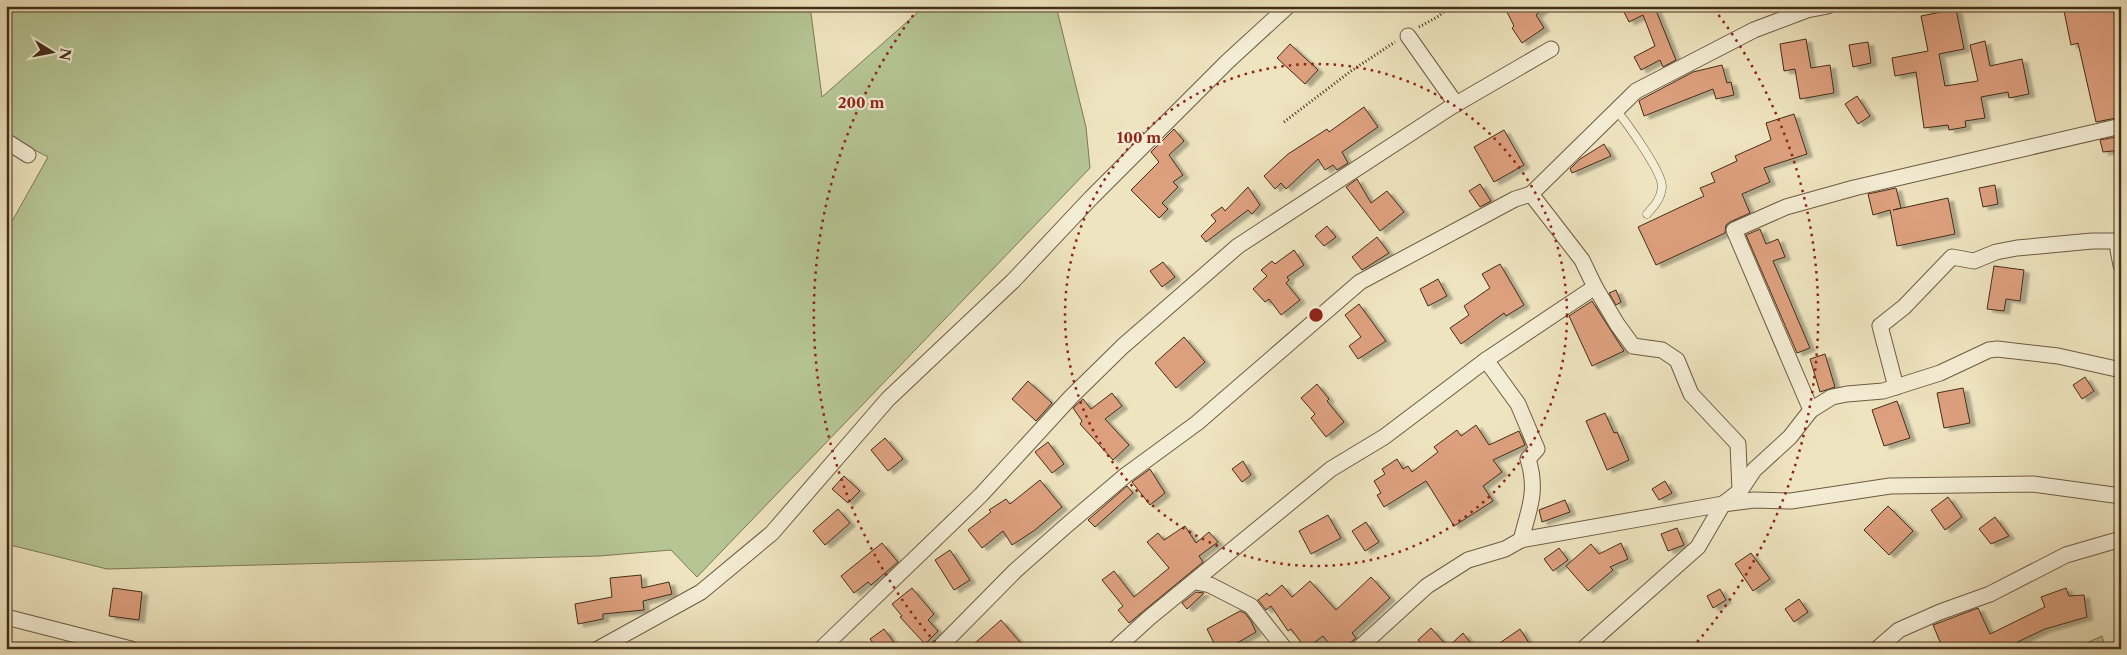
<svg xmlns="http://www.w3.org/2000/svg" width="2127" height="655" viewBox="0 0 2127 655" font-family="'Libre Caslon Text',serif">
<defs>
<filter id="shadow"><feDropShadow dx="5.5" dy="3" stdDeviation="1" flood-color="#0004"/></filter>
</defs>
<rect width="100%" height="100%" fill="#eee4bf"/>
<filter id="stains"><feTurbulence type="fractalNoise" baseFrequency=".004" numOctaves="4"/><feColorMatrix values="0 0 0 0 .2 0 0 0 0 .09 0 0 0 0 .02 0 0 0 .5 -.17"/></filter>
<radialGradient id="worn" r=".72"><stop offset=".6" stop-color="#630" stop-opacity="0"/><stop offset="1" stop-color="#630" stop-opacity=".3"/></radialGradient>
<g fill="#b6c594" stroke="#7c7956">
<path d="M6,6H810L822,97L925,6H1056L1086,127L1090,168L697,577L671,550L599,556L107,569L6,544V232L48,157L6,135Z"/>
<path d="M2102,636L2106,649H2073Z"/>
</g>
<g fill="#dda07e" stroke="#432d19" filter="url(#shadow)">
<path d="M1504,6H1546L1536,15L1544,28L1522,43L1512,28L1514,26Z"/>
<path d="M1621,6H1658L1655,8L1676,60L1663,67L1660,60L1641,70L1634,57L1655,46L1643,15L1629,22Z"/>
<path d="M2063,6H2115L2121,31V117L2096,122L2078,43L2071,45Z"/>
<path d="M1956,9L1964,49L1939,54L1945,86L1978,81L1970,45L1985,41L1990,66L2022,59L2029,94L2009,98L2008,92L1981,97L1985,118L1965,121L1966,127L1949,130L1948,125L1924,128L1916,72L1895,76L1892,58L1928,51L1921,16Z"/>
<path d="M1806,39L1811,68L1830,65L1834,93L1800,99L1795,69L1784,71L1780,44Z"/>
<path d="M1868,42L1871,63L1853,67L1849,45Z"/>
<path d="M1290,44L1318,70L1305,84L1277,58Z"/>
<path d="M1722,65L1727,83L1731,82L1734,95L1716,99L1713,89L1644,116L1639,101L1642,99L1693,72Z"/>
<path d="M1857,96L1870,116L1858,124L1845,104Z"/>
<path d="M1364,107L1378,127L1342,152L1348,163L1337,170L1333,165L1325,170L1318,159L1286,189L1281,183L1275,189L1264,176L1288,154L1327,129L1329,132Z"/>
<path d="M1794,114L1807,154L1764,168L1770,182L1742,194L1750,213L1730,222L1726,225L1725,233L1656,265L1638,227L1704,196L1700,188L1715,182L1711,173L1737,161L1735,156L1771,140L1766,123Z"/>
<path d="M1174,129L1184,141L1169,155L1183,175L1173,182L1178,187L1162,203L1168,209L1159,218L1131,190L1159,162L1151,152Z"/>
<path d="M1504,130L1524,165L1494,182L1474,147Z"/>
<path d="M2121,136V150L2103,152L2100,140Z"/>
<path d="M1604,144L1611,156L1572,173L1570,169L1580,159Z"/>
<path d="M1357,179L1371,203L1387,191L1404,212L1380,231L1346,187Z"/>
<path d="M1480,184L1491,201L1480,207L1469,191Z"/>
<path d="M1995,185L1998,204L1983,207L1979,188Z"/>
<path d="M1248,187L1260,205L1252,214L1248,210L1206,242L1201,236L1216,221L1211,215L1222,207L1225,211Z"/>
<path d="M1896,188L1901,208L1893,210L1948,198L1955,234L1897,246L1890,210L1873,215L1868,194Z"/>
<path d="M1327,226L1336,237L1324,246L1315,236Z"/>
<path d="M1760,229L1766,244L1778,239L1785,257L1773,261L1810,348L1797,353L1746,235Z"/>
<path d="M1377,237L1389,253L1362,270L1352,257Z"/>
<path d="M1294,250L1304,265L1287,277L1289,280L1286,283L1300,300L1281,315L1269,299L1265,302L1253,289L1267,276L1261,270L1272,261L1275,264Z"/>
<path d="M1163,262L1175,277L1162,287L1150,271Z"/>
<path d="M1500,264L1524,305L1506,316L1504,313L1461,344L1450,328L1469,315L1464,306L1490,288L1482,274Z"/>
<path d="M1994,266L2024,270L2020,301L2006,299L2004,311L1987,309Z"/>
<path d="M1438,279L1447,296L1428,306L1420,289Z"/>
<path d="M1616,290L1621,302L1616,305L1609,293Z"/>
<path d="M1592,301L1624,351L1592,366L1569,316Z"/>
<path d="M1359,304L1386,341L1358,359L1349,346L1361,337L1345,315Z"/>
<path d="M1184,337L1205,362L1176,388L1155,363Z"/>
<path d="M1825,354L1835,387L1820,392L1810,359Z"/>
<path d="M2085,377L2094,391L2082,399L2073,385Z"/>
<path d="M1028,381L1052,403L1036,421L1012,399Z"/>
<path d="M1317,384L1329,399L1327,401L1344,422L1326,437L1311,418L1315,414L1301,398Z"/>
<path d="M1963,388L1970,423L1944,428L1937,393Z"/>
<path d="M1112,393L1122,406L1105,419L1129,445L1113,460L1080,424L1082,421L1073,408L1083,399L1091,409Z"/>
<path d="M1897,401L1910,438L1884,446L1872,410Z"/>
<path d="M1605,413L1614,433L1617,432L1629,460L1607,470L1586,421Z"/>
<path d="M1476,425L1489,445L1519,431L1525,445L1493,460L1502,472L1483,486L1493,501L1454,526L1426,481L1384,507L1377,495L1381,493L1374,481L1385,474L1382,469L1397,459L1403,469L1408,466L1412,472L1438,452L1434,447L1457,430L1461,436Z"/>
<path d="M885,438L903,459L888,471L871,450Z"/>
<path d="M1048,442L1064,464L1052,473L1035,452Z"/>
<path d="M1243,461L1251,475L1242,482L1232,469Z"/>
<path d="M1150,469L1165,493L1150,505L1132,482Z"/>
<path d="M844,476L860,491L848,503L832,489Z"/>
<path d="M1040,480L1062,507L1035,530L1012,545L1003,531L982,548L968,530L991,512L989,510L1006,499L1010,504Z"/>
<path d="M1665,481L1672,493L1659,500L1652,489Z"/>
<path d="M1127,486L1133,493L1095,527L1088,520Z"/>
<path d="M1948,497L1962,517L1945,530L1931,510Z"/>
<path d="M1565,500L1570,512L1542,522L1539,510Z"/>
<path d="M1888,506L1913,531L1889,555L1864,530Z"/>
<path d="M838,509L850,523L825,545L813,531Z"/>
<path d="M1328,515L1341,538L1311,554L1299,531Z"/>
<path d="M1995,517L2009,536L1991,544L1979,529Z"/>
<path d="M1366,522L1379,542L1365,551L1352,531Z"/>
<path d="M1185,526L1196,543L1209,532L1218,542L1199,556L1203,562L1129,623L1118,610L1123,606L1102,580L1114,571L1134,597L1169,568L1147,542L1158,533L1164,540Z"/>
<path d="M1677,528L1684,545L1668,551L1661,534Z"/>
<path d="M882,543L898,562L871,585L868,582L854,593L841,576Z"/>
<path d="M1621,543L1628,559L1610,567L1613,570L1588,591L1566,566L1591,544L1599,554Z"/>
<path d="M1559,548L1568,560L1553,571L1544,559Z"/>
<path d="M950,550L970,580L954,590L935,560Z"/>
<path d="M1751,553L1770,579L1753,591L1735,564Z"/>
<path d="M641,575L642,588L669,582L672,594L643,601L644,610L603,614V619L578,624L575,604L612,597L610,578Z"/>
<path d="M1371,577L1390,598L1352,633L1356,638L1342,649H1333L1323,636L1306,649L1291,629L1288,631L1271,606L1266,610L1258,600L1267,593L1269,596L1282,585L1292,597L1310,581L1336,610Z"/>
<path d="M113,588L142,592L139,620L109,616Z"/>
<path d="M912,588L934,614L928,620L938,631L925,644L900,617L902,616L892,604Z"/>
<path d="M2066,588L2069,596L2084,595L2087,617L2045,629L2003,649H1943L1933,625L1978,608L1990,634L2045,607L2041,597Z"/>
<path d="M1720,589L1726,600L1713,608L1707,596Z"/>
<path d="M1196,592L1204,593L1187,609L1182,603Z"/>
<path d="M1799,599L1808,612L1794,622L1785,609Z"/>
<path d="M1240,611L1245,613L1251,621L1256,632L1227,649H1217L1207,629Z"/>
<path d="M1001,620L1026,649H968L983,636Z"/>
<path d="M1431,628L1448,647L1463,633L1475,649H1425L1418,640Z"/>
<path d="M884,629L899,649H877L870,639Z"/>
<path d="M1520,629L1533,649H1491Z"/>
</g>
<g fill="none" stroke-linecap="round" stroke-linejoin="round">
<g stroke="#6e5b42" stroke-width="9">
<path id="service" d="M1616,110C1627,123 1663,173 1662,187C1661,199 1654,206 1647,214"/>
</g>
<g stroke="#6e5b42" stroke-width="17">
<g id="minor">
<path d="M1408,36L1456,104"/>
<path d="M6,141L28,155"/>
<path d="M2121,242L2118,250L2121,265"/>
<path d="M1595,287L1617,324L1633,346L1662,350L1677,360L1691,394L1738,444L1740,491"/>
<path d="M1486,360L1518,404L1537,449L1528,459C1538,491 1529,509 1521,540"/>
<path d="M1896,387L1880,326L1904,307L1952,257L1974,261L1996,252L2017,248L2092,241H2121"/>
<path d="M1811,410L1832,397L1847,394L1883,391L1940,373L1989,350L1997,349L2058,356L2121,370"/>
<path d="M1196,582L1210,585L1251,606L1285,649"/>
<path d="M6,617L131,649"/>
<path d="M598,649L701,592L772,533L888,399L1013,281L1091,198L1227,62L1288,6"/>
<path d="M821,649L981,495L1071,397L1123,346L1238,246L1451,107L1551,49"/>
<path d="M938,649L1015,571L1067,525L1126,475L1197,423L1360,282L1515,199L1531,194L1636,91L1754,30L1807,10L1828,6"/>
<path d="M1115,649L1149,618L1331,469L1384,437L1486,360L1595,287L1582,260L1531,194"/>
<path d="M1358,649L1427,586L1468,560L1505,549L1521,540L1723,504L1754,500L1791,501L1890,486L2033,484L2121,496"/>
<path d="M1583,649L1698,547L1723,504L1740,491L1754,470L1790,437L1811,410L1734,230L1786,207L1854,188L2121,126"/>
<path d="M1877,649L1899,630L1940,612L1990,594L2066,555L2121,539"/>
</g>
</g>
<g stroke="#432d19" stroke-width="3" stroke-dasharray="1 2.5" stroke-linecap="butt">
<path d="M1419,27L1439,16L1450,6"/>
<path d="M1284,122L1351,71L1395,42"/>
<path d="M1646,649L1651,646L1660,649"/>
</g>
<use href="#service" stroke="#f4edd5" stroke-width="8"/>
<use href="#minor" stroke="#f4edd5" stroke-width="15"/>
</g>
<g fill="none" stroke="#8f2418" stroke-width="2.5" stroke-dasharray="2.5 5">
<circle cx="1316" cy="315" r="251"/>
<path d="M940 648A502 502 0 0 1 918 9M1714 9A502 502 0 0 1 1692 648"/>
</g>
<circle cx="1316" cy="315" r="8" fill="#8f2418" stroke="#f4edd5" stroke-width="2.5"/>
<g font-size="15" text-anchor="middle" font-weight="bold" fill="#8f2418" stroke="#f4edd5" stroke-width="4.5" stroke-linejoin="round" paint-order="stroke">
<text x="861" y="108">200 m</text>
<text x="1139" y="143">100 m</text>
</g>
<rect width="2127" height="655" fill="none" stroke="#eee4bf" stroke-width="25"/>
<rect x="8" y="8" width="2112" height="640" fill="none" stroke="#432d19" stroke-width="2.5"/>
<rect x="12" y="12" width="2102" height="630" fill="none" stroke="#432d19"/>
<g transform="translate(52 52) rotate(100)" stroke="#f4edd5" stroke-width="4" paint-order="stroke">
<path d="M0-4L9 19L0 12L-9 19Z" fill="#432d19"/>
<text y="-8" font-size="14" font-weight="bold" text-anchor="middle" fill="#432d19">N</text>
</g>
<rect width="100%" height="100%" filter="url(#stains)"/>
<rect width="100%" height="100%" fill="url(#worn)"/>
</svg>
